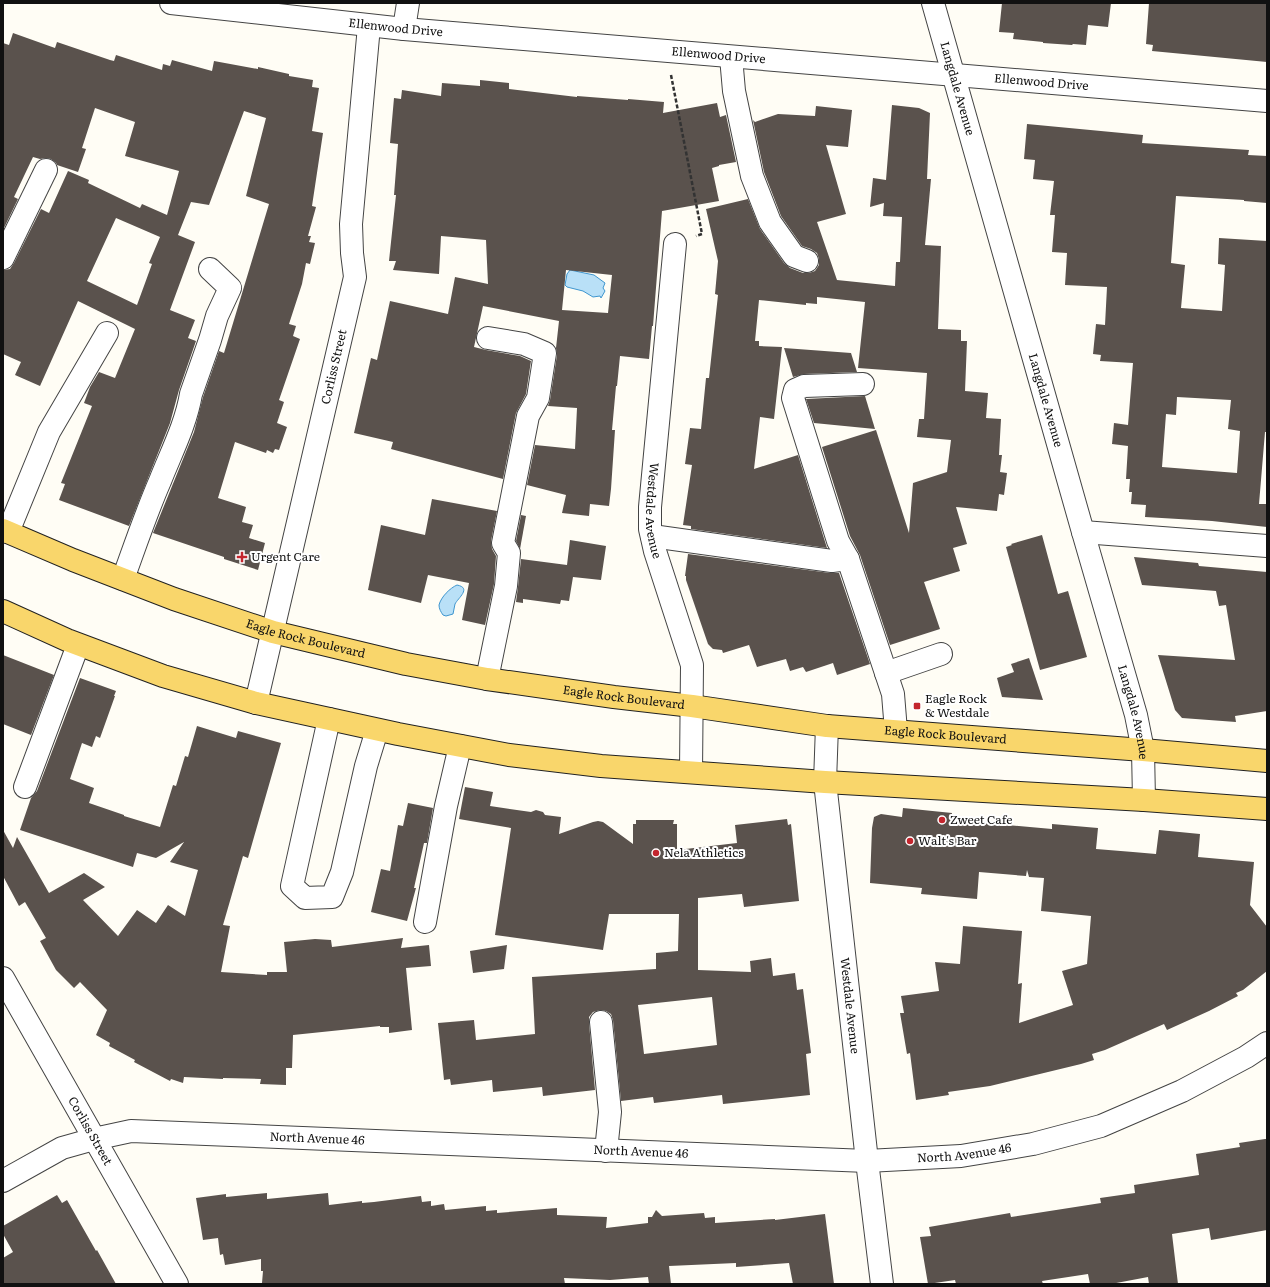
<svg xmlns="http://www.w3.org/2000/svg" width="1270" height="1287" viewBox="0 0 1270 1287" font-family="Literata,serif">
<rect width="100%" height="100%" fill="#fffdf5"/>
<g fill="#b9e0f7" stroke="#3f96cf">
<path d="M570,270L594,275L605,283L603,288L605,291L601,298L600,296L593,297L583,291L567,287L565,285L567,274Z"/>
<path d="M457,585C472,588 458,598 455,604C454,607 454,611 453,614L446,616L443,615C441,612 439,609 439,605C441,597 450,588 457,585Z"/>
</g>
<g fill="#5a524d" fill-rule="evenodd">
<path d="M1002,3H1111L1108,27L1088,25L1086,45L1073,44L1072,45L1043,43V42L1013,39L1014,33L999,32Z"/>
<path d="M1149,3H1267V62L1152,51L1153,45L1146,44Z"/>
<path d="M13,33L55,48L57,42L110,60L114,61L116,55L162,70L163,64L170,66L172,60L212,71L214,61L258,69V67L289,74V76L313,80L312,87L319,88L312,131L323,133L312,206L316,207L308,236H311L309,242L315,243L310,264L306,263L302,284L289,324L296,326L293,336L300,339L279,400L284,402L277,423L287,427L279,450L275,449L273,453L267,450L266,453L235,442L218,498L246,507L242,522L253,525L249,538L265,543L258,570L224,559V557L153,533L194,432L203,397L219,351L224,353L269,204L246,196L266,118L244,111L209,205L191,202L178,235L195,242L170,310L195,320L188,338L196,341L179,390L170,423L129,526L59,500L65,484L61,483L92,406L84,403L90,387L99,372L115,378L135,329L78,301L40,386L15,375L21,362L3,354V270L10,269L14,263L41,209L49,213L68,171L89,180L88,183L140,208L142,204L167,215L179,171L125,156L135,122L95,108L82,148L86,149L78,172L57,165L56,163L51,159L46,158L40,159L33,157L14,197L18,199L3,230V43L9,45ZM116,218L160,237L149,263L152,264L137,305L87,281Z"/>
<path d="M480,80L509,83V89L577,97V96L628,100V99L664,102L663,113L717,103L720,117L726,115L736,162L719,165V166L712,168L719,201L662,211L653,326H652L649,359L620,356L617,386H616L612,430H615L611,489L609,506L590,504L589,516L562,513L566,495L527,485L535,445L575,449L577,408L548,406L550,400L557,355L556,348L559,321L483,306L474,347L486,350L520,356L531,361L526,394L516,413L503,479L391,449L393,442L354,433L371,358L377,360L390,301L448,314L455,277L488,284L486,240L441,236L439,274L393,270L396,261H389L396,195H394L398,144L390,143L394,98L401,99L402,90L441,96L442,83L480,86ZM566,270L612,275L608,313L562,310Z"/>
<path d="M892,105L919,108L930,113L927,179H931L925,245L941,246L938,329L961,330V341H967L965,391L988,393L986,418L1001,419L999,455H1002L1000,472L1007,473L1004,495L999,494L997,511L956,507L967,544L953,548L960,571L924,582L940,629L890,645L860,555L850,536L822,447L876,430L909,533L913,483L947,472L951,440L917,437L919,419H924L927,373L858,368L865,302L817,297V304L806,303V305L759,300L755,341H759V346L782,347L774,419L760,417L754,469L798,455L827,548L691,529V526L683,525L692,465L685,464L690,428L701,429L706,378H709L718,295L715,294L718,261L706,209L748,199L760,229L784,263L790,268L803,273H809L815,271L819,265V259L817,253L811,249L802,246L781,216L764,172L753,120L755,122L778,114L815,116L816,106L852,110L848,147L826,145L846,214L817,222L837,280L895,286L896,262H900L902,217L883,216L884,203L870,207L873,178L886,180Z"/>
<path d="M1027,124L1143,135L1142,143L1249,150L1248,155L1267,156V203L1244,201V200L1176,196L1171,263L1185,265L1181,308L1222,311L1225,265L1218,264L1219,238L1267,241V432H1265L1259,504H1267V527L1212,521L1145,517L1146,505L1131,504L1132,492H1129L1130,479H1126L1128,446L1112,444L1114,423L1128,425L1133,363L1100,361L1101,355L1093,354L1096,324L1105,325L1107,287L1065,285L1067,253L1052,252L1055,215H1050L1054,181L1033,179L1035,160L1024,159ZM1177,397L1231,400L1228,429L1240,431L1237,473L1162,467L1166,414L1176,415Z"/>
<path d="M784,348L851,353L857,372L804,374L793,377Z"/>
<path d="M865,396L875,429L814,423L806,399Z"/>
<path d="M432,499L497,511L491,541L492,549L496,556L494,584L485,625L462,620L469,583L428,575L421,603L368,590L381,525L425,535Z"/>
<path d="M521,515L526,516L520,549L516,541Z"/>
<path d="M1042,535L1058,594L1068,591L1087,657L1040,670L1006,547L1012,545L1011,544Z"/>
<path d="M570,540L606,546L601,580L573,577L569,601L561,600L560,604L523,599V603L516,602L518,587L521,559L567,565Z"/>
<path d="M688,554L830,573H839L870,664L837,675L833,663L806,672L803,667L790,671L786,659L757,667L749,645L723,653L722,650L713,649L708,644L686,580V576H685Z"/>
<path d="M1134,557L1198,563L1199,566L1267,572V711L1235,716L1236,722L1182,718L1175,710L1158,655L1235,660L1226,605L1219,606L1216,591L1142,585Z"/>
<path d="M3,655L54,675L31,735L3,724Z"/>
<path d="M1029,658L1043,700L1002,697L997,678L1014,672L1011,664Z"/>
<path d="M80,678L116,691L114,696H115L100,738L96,736L92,747L82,743L70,779L94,788L89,803L124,815V816L160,827L173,785L176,786L185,756L188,757L197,726L236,738L238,731L281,743L248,858L243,856L223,925L230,926L221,972L267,975V972H287L284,942L315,939L331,940L332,947L403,938L401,948L429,945L431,966L406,968L412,1030L389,1033V1027H380V1026L293,1035L292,1068H286V1085L260,1084L261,1079L223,1078V1079L184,1077L183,1083L171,1079L170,1081L134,1062L135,1060L109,1046L110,1043L96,1035L107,1010L80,982L74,988L56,970L40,941L46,938L25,902L19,906L3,876V830L13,848L17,837L49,893L84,873L105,887L83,900L118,936L137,910L156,923L168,905L185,916L198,870L170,862L184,842L156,858L137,853L133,867L20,830L31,798L37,791Z"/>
<path d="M465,787L493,792L490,806L531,812L536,810L543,812L545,815L561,817L559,834L593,822L598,821L603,822L633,844V824H636V820H674L673,824H677V850L737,843L735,825L787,819L788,825L791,824L799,901L744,907L742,894L698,898V970L751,972L750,961L771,958L773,976L795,973L797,990L803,989L811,1053L806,1054L810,1095L723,1104L722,1095L654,1103L653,1097L621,1101L613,1020L611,1014L606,1011L600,1010L593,1012L589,1017V1023L595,1090L543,1096L542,1087L493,1092L492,1080L451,1085L450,1079L444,1080L438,1023L474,1020L476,1040L535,1034L532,977L656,969V953L678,951L679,914H609L603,950L495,935L511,828L459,819ZM712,997L717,1045L644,1054L638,1005Z"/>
<path d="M408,803L433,808L427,843H424L414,888H416L407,921L371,912L381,869L390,871L398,825L403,826Z"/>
<path d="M903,808L952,813L951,820L1052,829V824L1098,828L1096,849L1133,852L1156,854L1159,830L1200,834L1198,857L1254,862L1250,905L1267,927V971L1243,990L1236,993L1238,996L1209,1011L1167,1030L1164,1024L1105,1050L1092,1054L1094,1060L1081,1064L990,1086L948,1092L949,1095L916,1100L910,1053L907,1054L900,1013H904L901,996L939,991L935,962L960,964L963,926L1022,931L1018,984L1022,983L1019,1023L1073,1005L1062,971L1087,964L1091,916L1041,911L1044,878L1029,877L1027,870L1026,876L979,872L977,899L921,894L922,888L870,883L872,828L874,817L881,814L902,817Z"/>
<path d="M507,945L504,969L473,973L470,951Z"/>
<path d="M1265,1139H1267V1230L1211,1240L1209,1228L1172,1234L1178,1284H1149L1148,1277L1111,1284H1090L1088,1274L1042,1281L1043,1284H956L955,1280L928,1284L920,1237L931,1236L929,1227L1010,1213L1011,1217L1101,1203L1100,1198L1135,1193L1134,1185L1199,1175L1196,1154L1240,1147L1239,1143Z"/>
<path d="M267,1193V1199L328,1193L329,1205L362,1201V1203L374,1202L421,1196L422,1202L431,1201V1206L444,1204L445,1210L486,1206V1211L497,1210V1213L557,1208V1215L607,1217L606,1228L648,1223V1217H652L656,1210L662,1216L704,1213L705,1218L715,1217V1223L775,1219V1220L825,1214L834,1284H793L789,1263L736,1267V1263L669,1266L671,1284H649L648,1277L610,1280L564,1278L565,1284H283L262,1283L263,1271H261V1259L225,1265L223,1254L220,1255L218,1238L203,1240L196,1198L226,1194V1197Z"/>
<path d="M57,1195L62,1203L67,1200L96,1251L97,1250L116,1284H3V1258L13,1252L3,1234V1226Z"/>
</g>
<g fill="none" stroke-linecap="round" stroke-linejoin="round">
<g stroke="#444" stroke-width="24">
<g id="minor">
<path id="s1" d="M171,3L404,29L1267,101"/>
<path id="s2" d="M933,3L1083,532L1136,715L1143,750L1144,800"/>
<path d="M404,29L408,3"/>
<path d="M731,57L734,91L752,176L770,222L794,256L807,261"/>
<path id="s3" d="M675,244L650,507V529L655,551L692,665L691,772"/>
<path d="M3,258L46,170"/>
<path d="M863,384L804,386L795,390L793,398L838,541L848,559L893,694L896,731"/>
<path d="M8,532L49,432L107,333"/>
<path d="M1083,532L1267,546"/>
<path d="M652,536L832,561L848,559"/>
<path d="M123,579C135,546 146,513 160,481C171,453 186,424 191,394L210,340L217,316L230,288L210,269"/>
<path d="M886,673L941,654"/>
<path d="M487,679L506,586L509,553L503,543L528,416L538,398L545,353L524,344L488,338"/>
<path id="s4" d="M256,703L355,277L352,253L351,224L369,26"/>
<path d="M329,719L292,886L305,898L332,897L342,872L366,766L377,730"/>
<path id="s5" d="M827,726L825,782L867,1161L882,1284"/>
<path d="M25,787L78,645"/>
<path d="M425,922L446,806L460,746"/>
<path id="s6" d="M3,978L177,1284"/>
<path d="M601,1022L610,1112L606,1151"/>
<path id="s7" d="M3,1181L62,1148L94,1139L131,1131L867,1161L961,1156L1033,1144L1101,1126L1182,1091L1246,1057L1267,1043"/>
</g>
</g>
<g stroke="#222" stroke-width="24">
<g id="major">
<path id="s8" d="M3,530L73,560L174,599L273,632L406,664L487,679L614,697L692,706L827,726L1143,750L1267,761"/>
<path d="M3,611L67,640L163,676L256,703L398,734L509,755L601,766L825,782L1144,800L1267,809"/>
</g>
</g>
<path stroke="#333" stroke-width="2.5" stroke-dasharray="4 2" stroke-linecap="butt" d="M671,75L702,234L696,236"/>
<use href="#minor" stroke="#fff" stroke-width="22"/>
<use href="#major" stroke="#f9d66b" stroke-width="22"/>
</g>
<g fill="#c4262e" stroke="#fff" stroke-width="1.5">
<path d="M240 551h4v4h4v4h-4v4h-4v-4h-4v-4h4z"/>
<rect x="913" y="702" width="8" height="8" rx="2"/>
<circle cx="942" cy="820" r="4"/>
<circle cx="910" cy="841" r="4"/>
<circle cx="656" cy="853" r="4"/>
</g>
<g text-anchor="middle" stroke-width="4" stroke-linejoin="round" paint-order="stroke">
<g font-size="12" fill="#111" stroke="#fff">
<text dy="4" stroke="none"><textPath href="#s1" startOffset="226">Ellenwood Drive</textPath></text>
<text dy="4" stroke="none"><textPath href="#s1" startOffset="550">Ellenwood Drive</textPath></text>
<text dy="4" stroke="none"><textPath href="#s1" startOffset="874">Ellenwood Drive</textPath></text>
<text dy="4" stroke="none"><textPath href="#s2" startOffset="89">Langdale Avenue</textPath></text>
<text dy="4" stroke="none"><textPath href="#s4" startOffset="345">Corliss Street</textPath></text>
<text dy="4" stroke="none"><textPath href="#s2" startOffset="413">Langdale Avenue</textPath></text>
<text dy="4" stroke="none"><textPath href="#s3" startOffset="268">Westdale Avenue</textPath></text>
<text dy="4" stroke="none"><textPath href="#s8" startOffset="322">Eagle Rock Boulevard</textPath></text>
<text dy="4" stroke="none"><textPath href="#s8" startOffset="646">Eagle Rock Boulevard</textPath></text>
<text dy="4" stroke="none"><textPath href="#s2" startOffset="737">Langdale Avenue</textPath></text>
<text dy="4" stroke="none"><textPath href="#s8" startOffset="970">Eagle Rock Boulevard</textPath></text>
<text dy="4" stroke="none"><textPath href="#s5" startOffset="281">Westdale Avenue</textPath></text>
<text dy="4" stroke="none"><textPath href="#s6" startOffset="176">Corliss Street</textPath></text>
<text dy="4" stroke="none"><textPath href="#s7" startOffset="325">North Avenue 46</textPath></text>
<text dy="4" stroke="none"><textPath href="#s7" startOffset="649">North Avenue 46</textPath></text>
<text dy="4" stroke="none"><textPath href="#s7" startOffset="973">North Avenue 46</textPath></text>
</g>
<g font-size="12" fill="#111" stroke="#fff" text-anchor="start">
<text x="251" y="561">Urgent Care</text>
<text x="925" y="703">Eagle Rock<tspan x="925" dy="14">&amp; Westdale</tspan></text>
<text x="950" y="824">Zweet Cafe</text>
<text x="918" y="845">Walt's Bar</text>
<text x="664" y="857">Nela Athletics</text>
</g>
</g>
<rect width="1270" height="1287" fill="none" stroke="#111111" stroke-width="8"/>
</svg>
